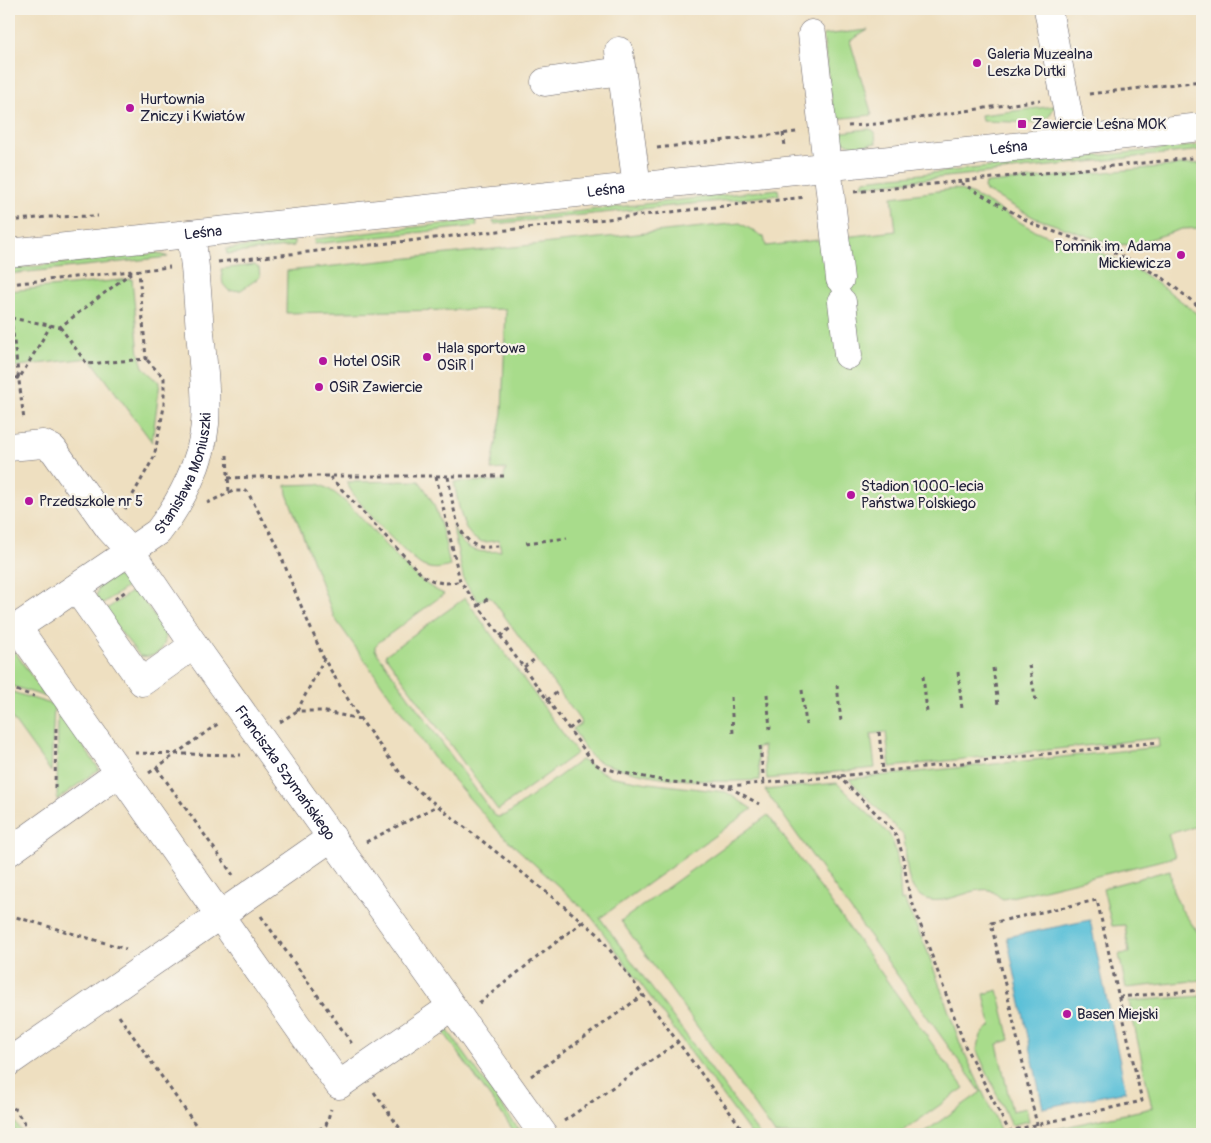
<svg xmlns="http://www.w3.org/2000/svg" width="1211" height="1143" viewBox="0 0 1211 1143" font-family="Pangolin,sans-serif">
<rect width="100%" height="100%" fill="#f7f3e8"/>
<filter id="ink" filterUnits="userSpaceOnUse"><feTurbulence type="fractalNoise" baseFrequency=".02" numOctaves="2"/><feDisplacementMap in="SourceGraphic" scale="10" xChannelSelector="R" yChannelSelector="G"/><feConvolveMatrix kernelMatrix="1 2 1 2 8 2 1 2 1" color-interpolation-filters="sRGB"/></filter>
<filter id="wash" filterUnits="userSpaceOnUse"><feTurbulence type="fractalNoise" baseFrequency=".0096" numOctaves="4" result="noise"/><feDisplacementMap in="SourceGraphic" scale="20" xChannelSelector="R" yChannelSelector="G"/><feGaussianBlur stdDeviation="1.12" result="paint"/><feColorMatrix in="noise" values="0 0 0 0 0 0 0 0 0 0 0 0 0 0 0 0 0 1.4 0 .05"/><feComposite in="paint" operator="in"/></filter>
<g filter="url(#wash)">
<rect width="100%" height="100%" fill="#eedfc0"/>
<g fill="#a8dc8b" stroke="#657f63">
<path d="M868,30L850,41L872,115L834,119L823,35Z"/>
<path d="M1055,106L1049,116L1041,123L982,121L981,115Z"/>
<path d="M866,129H871L875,132L876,143C859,146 847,150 837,133Z"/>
<path d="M1202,145V150L861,186L864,180Z"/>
<path d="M1202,163V228L1182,229L1132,245L1111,244L1035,218L986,191L984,188L985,184L988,183Z"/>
<path d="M778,189L779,195L494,224L493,221Z"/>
<path d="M954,189C973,190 1013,219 1032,229C1057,241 1085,246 1111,257C1144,271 1174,295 1202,318V825L1168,834L1175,857L1003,899C998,897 995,892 990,890C986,889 979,890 975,891C952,897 924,912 911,884C905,872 907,849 903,835L849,779L1159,747L1158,738L890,767L886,732L871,734L875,768L767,779L763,746L757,747L760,780C713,783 667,781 622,769C613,766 604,765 596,760C586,753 579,739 573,729L582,723L492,599L489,596L479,602L464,581L452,524C462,550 474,554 501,551L499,540C494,541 488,542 483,542C461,539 458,499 454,482L503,481L506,469L491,470L502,413L506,309L286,313L287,271L740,223L764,237L766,246L896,231L892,197Z"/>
<path d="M476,220L477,226L314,244L315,239Z"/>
<path d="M294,241V246L227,254L226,249Z"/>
<path d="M158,253L168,257L9,274V269Z"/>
<path d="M254,265L259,268L260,277L241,290L229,291L223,284L221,269Z"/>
<path d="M132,279L139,354L143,367L160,382L152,442L90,358L9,367V291Z"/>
<path d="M419,481C440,507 443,534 450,566C440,569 433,570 423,566C410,560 349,496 347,482Z"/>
<path d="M318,484C335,490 349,505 361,518C386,544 410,579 444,594L379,642L375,646V650L494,815L498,817L506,815L581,760L609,776L648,783L726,792L752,809L600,918L759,1134H751L590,915L499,832L434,758L334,617L287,494L286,485Z"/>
<path d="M112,576L124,577L132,584L100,605L96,597L98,588Z"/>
<path d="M135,589L164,630C169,647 157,659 140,656L104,611Z"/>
<path d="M465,598L577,753L498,810L385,655Z"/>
<path d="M15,652L46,697L9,685V656Z"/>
<path d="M9,691L54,705L51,772L9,714Z"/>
<path d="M58,710L99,769L57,800Z"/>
<path d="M837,783L889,834C900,853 899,879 901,901L904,900L927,950L960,1043L1002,1134H922L981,1092L765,790Z"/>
<path d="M768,815L964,1088L899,1134H775L621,921Z"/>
<path d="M1170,870L1173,891L1181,909L1202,938V980L1126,988L1119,954L1129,953L1125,925L1112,926L1103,888Z"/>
<path d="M998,990L1010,1040L997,1044L1012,1111L1026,1108L1029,1121L1011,1125L977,1051L981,1035L991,1025L984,994Z"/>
<path d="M1202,996V1134H1033L1152,1108L1129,1001Z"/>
<path d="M440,1027L446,1028L522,1134H516Z"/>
<path d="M9,1113L23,1134H18L9,1122Z"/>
</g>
<path fill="#5ac0d8" stroke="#3e718a" d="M1090,920L1126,1091L1043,1108L1007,937Z"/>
</g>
<g filter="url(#ink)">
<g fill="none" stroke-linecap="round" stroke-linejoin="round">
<g stroke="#69646a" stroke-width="29">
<g id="minor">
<path d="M1048,9L1073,140"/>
<path d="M812,34L840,279"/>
<path d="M619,51L637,187"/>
<path d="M545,82L621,71"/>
<path id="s1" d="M9,253L1202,127"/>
<path d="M842,302L848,355"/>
<path id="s2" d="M9,447L43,444L53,449L109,528L130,551L194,645L543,1134"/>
<path d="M76,588L142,682L194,645"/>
<path d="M17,627L339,1085L451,1007"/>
<path id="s3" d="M9,633L158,532C181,502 202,462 205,424C207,394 203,363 200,333C198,300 196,267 191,235"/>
<path d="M9,852L119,773"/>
<path d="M9,1062L332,837"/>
</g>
</g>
<g stroke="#69646a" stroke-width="3" stroke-dasharray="4 4" stroke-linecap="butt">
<path d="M1089,94L1202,81"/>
<path d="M848,126L877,124L1040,100"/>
<path d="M783,133L785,146"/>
<path d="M657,148L797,132"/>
<path d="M961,183L1037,226L1109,250L1135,263L1163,278L1202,309"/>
<path d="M854,192L1202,157"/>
<path d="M9,221L47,217L98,216"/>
<path d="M218,262L806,197"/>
<path d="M9,284L170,267"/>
<path d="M9,302L24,420"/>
<path d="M11,318L60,327L132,272"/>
<path d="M60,327L87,364L146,359L139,271"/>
<path d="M9,372L19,379L51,325"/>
<path d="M227,455L229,493"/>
<path d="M436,476L460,581L588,755L594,763L600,767L619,772L670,782L729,786L830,777L1159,742"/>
<path d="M330,477L422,575C434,583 446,585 460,581"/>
<path d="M448,477C453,499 454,541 481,547C487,548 494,546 500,546"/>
<path d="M228,478L286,476H504"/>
<path d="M207,503L233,491H247L276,543L296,594L324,659L358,716L406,781L509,862L598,934L746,1134"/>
<path d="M125,509L154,457L164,407V378L146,359"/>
<path d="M526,543L567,538"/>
<path d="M115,599L126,591"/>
<path d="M478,606L490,597"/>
<path d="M500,636L512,627"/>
<path d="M1029,665L1036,701"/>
<path d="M524,667L535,659"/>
<path d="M993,668L998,705"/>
<path d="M958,672L962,709"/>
<path d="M923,676L927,712"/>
<path d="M837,685L841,721"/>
<path d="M9,688L34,696"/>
<path d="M802,690L806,725"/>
<path d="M767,694L770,729"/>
<path d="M731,697L733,733"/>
<path d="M547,700L559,691"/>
<path d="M297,711L324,659"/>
<path d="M280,722L297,711H321L360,719"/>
<path d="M569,729L580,721"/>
<path d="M879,732L883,771"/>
<path d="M760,746L764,783"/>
<path d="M135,753L241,755"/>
<path d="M157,768L233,875"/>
<path d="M149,773L219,723"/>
<path d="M838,776L892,829C905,848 904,876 911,899L965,1046L1009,1131L1142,1101L1097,900L991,923L1037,1125"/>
<path d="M729,787L759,804"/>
<path d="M55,788L56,727"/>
<path d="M9,808L15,817"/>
<path d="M366,842L437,806"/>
<path d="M9,915L126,949"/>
<path d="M261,916L353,1045"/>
<path d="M1119,997L1202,990"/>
<path d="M479,1003L582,922"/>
<path d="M119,1016L202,1134"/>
<path d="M531,1076L643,995"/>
<path d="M374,1092L404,1134"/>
<path d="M9,1101L32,1134"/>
<path d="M564,1121L678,1042"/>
<path d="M312,1134L326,1125L331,1109"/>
</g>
<use href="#minor" stroke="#fff" stroke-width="28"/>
</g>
</g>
<g fill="#b5179e" stroke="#f7f3e8" stroke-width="2">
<circle cx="977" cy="63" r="5"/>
<circle cx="130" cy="108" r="5"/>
<rect x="1017" y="119" width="10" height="10" rx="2.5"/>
<circle cx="1181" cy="255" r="5"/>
<circle cx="427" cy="357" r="5"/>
<circle cx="323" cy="361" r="5"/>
<circle cx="319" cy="387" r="5"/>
<circle cx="851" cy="495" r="5"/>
<circle cx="29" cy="501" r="5"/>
<circle cx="1067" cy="1014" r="5"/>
</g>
<g text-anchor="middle" stroke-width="4.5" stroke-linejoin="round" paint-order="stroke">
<g font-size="15" fill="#22223b" stroke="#f7f3e8" text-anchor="start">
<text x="987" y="59">Galeria Muzealna<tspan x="987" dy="17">Leszka Dutki</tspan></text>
<text x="140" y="104">Hurtownia<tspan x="140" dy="17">Zniczy i Kwiatów</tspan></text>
<text x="1032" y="129">Zawiercie Leśna MOK</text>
<text x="1171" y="251" text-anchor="end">Pomnik im. Adama<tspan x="1171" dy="17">Mickiewicza</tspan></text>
<text x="437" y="353">Hala sportowa<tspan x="437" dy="17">OSiR I</tspan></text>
<text x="333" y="366">Hotel OSiR</text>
<text x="329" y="392">OSiR Zawiercie</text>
<text x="861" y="491">Stadion 1000-lecia<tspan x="861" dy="17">Państwa Polskiego</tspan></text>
<text x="39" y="506">Przedszkole nr 5</text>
<text x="1077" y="1019">Basen Miejski</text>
</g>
<g font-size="15" fill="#22223b" stroke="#f7f3e8">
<text dy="5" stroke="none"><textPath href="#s1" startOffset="1005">Leśna</textPath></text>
<text dy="5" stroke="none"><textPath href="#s1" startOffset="600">Leśna</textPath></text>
<text dy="5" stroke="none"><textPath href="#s1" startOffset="195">Leśna</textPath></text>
<text dy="5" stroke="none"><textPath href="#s3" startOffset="245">Stanisława Moniuszki</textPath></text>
<text dy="5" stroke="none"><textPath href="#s2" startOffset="444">Franciszka Szymańskiego</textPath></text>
</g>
</g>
<rect width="1211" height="1143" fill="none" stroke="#f7f3e8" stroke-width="30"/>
</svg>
